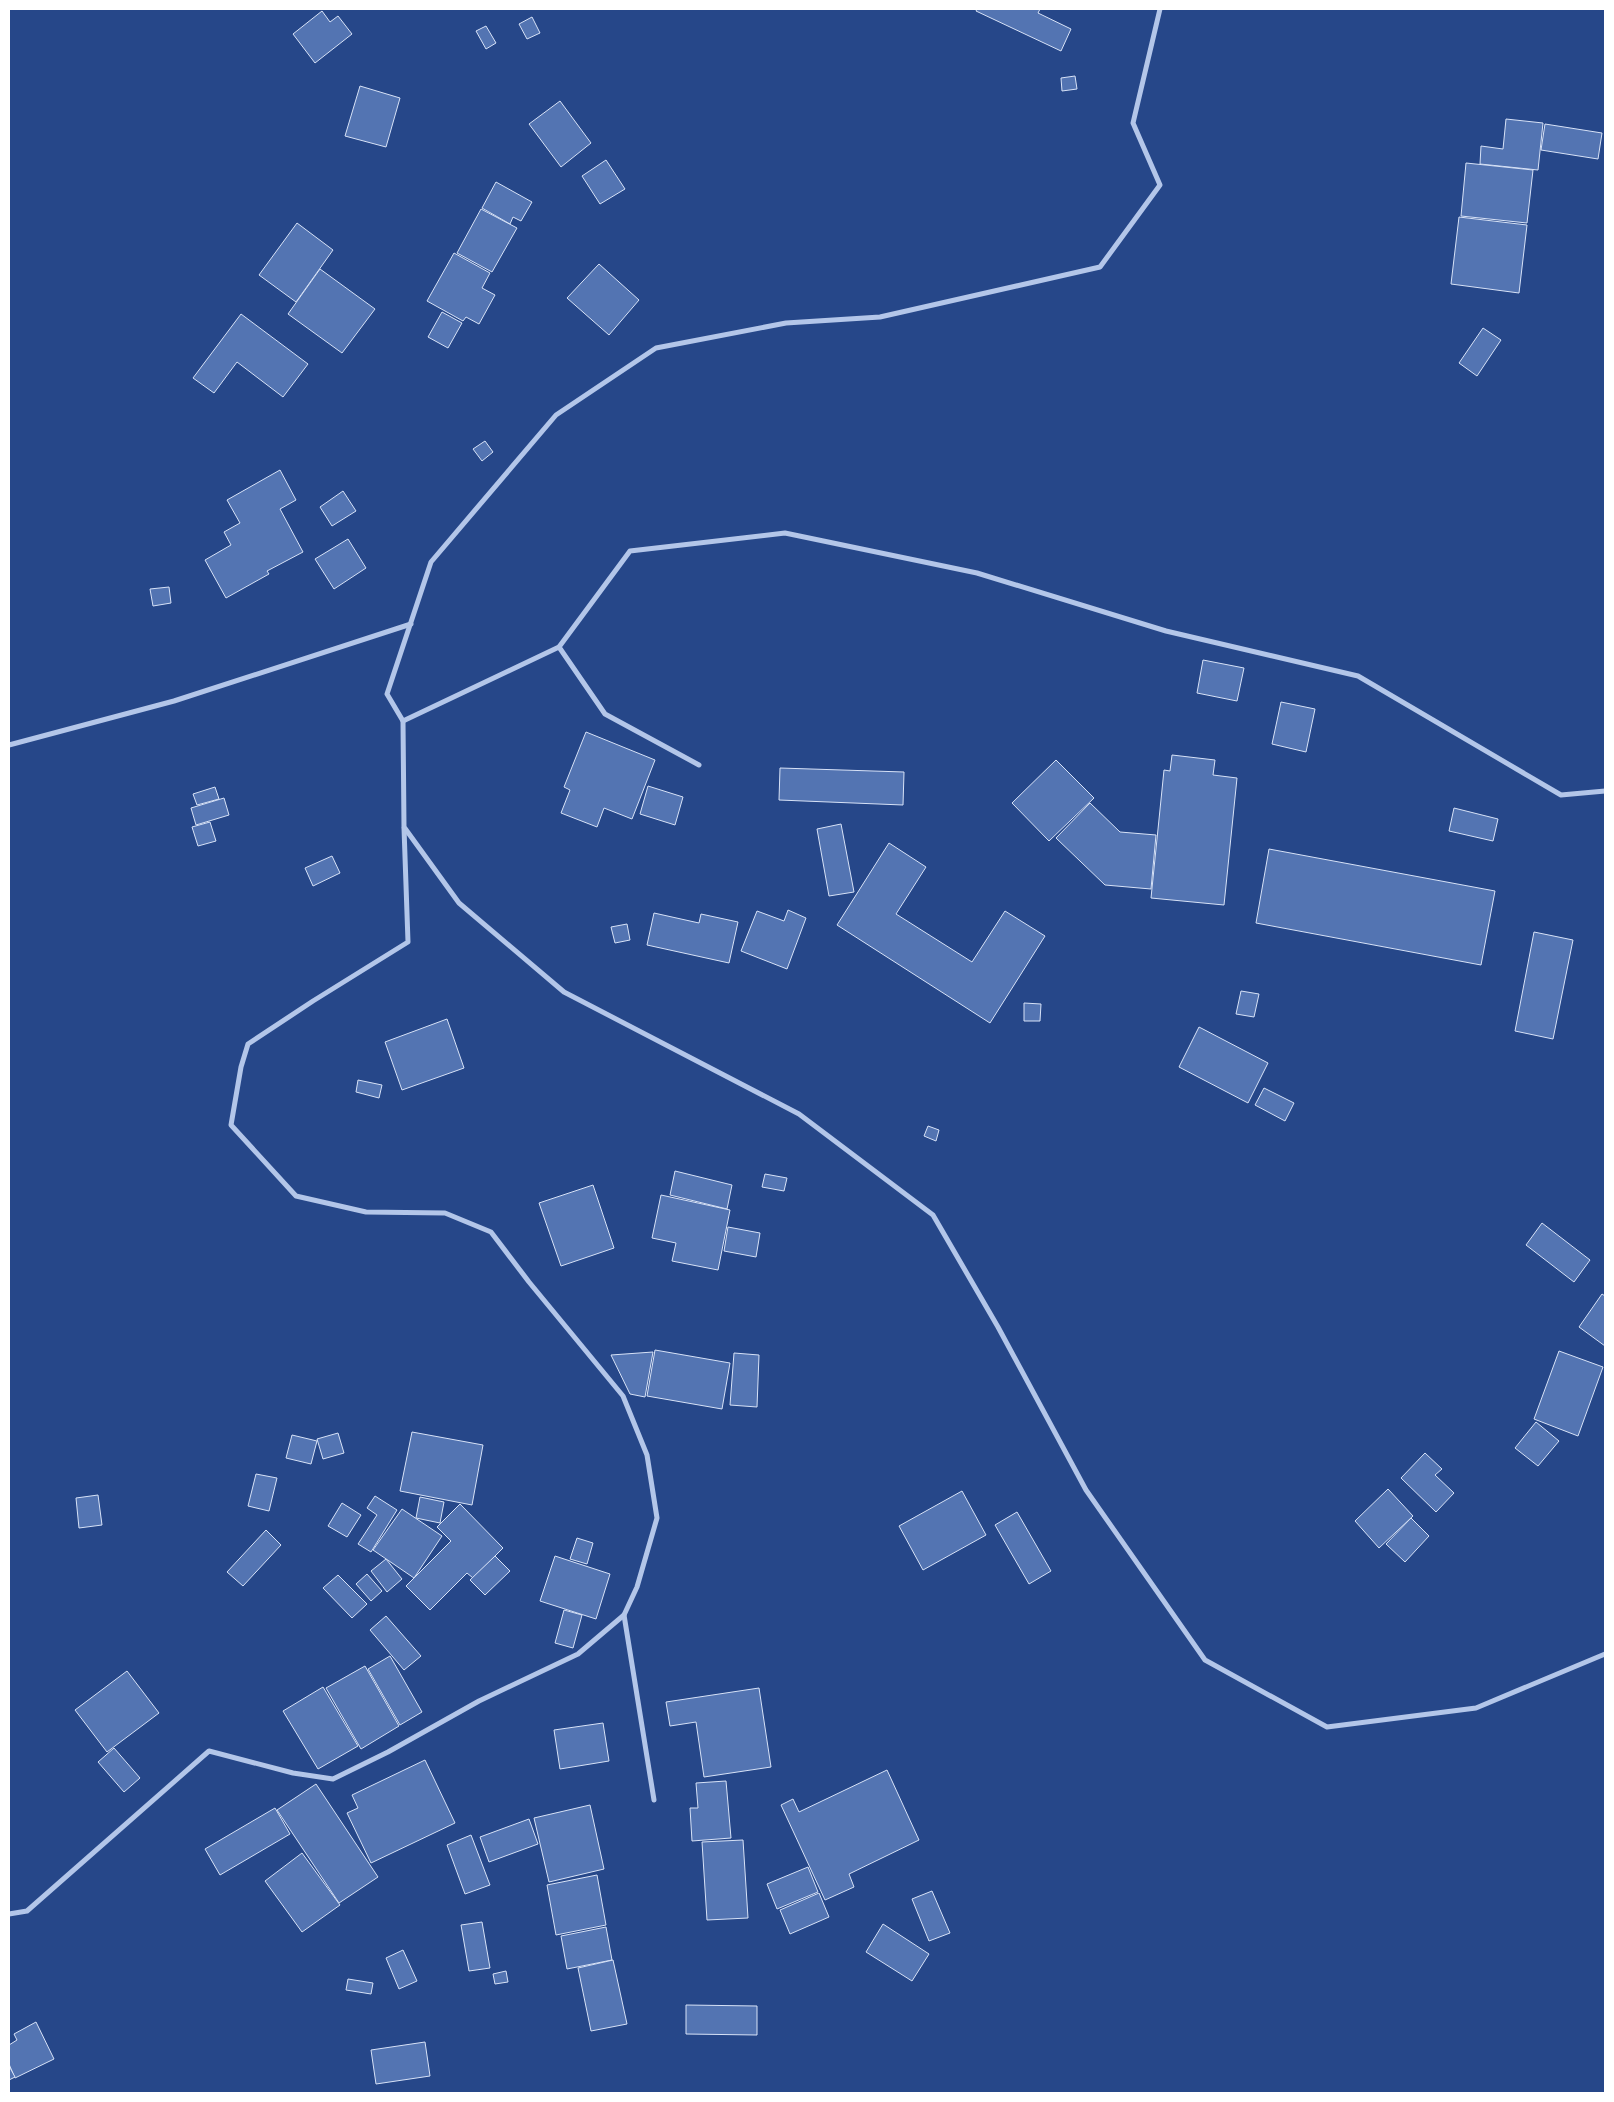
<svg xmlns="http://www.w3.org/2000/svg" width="1614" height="2102" viewBox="0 0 1614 2102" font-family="Overpass,sans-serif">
<rect width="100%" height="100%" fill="#264789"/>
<g fill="#5374b2" stroke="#d7e2f7">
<path d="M977,9H1040L1038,13L1071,29L1061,51L976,11Z"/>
<path d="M322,11L330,22L338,16L352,34L315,63L293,34Z"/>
<path d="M532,17L540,33L527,39L519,24Z"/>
<path d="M486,26L496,43L486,49L476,31Z"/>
<path d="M1075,76L1077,89L1062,91L1061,78Z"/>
<path d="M360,86L400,98L386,147L345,136Z"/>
<path d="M560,101L591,143L561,167L529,124Z"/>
<path d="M1506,119L1543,123L1538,170L1480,164L1481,146L1503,149Z"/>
<path d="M1545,124L1602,133L1598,159L1541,150Z"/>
<path d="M606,160L625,189L600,204L582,176Z"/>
<path d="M1466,163L1533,170L1527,223L1461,216Z"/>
<path d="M496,182L532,202L521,221L513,217L510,224L482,208Z"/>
<path d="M481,209L517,228L492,272L457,253Z"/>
<path d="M1459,217L1527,225L1519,293L1451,284Z"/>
<path d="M297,223L333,250L296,302L259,275Z"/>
<path d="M454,253L490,273L482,288L495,295L479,324L466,317L463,321L427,301Z"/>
<path d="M599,264L639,300L609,335L567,298Z"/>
<path d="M320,269L375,309L342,353L288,314Z"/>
<path d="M442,312L462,323L448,348L428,337Z"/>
<path d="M241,314L308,364L283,397L237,362L214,393L193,378Z"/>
<path d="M1483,328L1501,340L1477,376L1459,363Z"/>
<path d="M485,441L493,452L482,461L473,449Z"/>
<path d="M280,470L296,500L280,509L303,552L267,571L269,574L226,598L205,560L231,545L224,532L240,523L227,500Z"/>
<path d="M343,491L356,511L332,526L320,507Z"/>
<path d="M348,539L366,568L334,589L315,559Z"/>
<path d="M169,587L171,603L153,606L150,589Z"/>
<path d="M1203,660L1244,668L1237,701L1197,693Z"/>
<path d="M1281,702L1315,709L1306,752L1272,744Z"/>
<path d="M586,732L655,760L632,819L604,808L597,827L561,813L570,790L564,787Z"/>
<path d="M1172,755L1215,760L1213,775L1237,778L1224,905L1151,898L1164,770L1170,771Z"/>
<path d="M1056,760L1094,798L1049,841L1012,803Z"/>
<path d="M780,768L904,772L903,805L779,800Z"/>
<path d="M648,786L683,797L675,825L640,814Z"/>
<path d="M215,787L219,799L197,805L193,794Z"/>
<path d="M224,798L229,815L196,825L191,808Z"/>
<path d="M1090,803L1120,832L1156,835L1151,889L1105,885L1056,838Z"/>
<path d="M1454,808L1498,819L1493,841L1449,831Z"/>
<path d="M210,822L216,841L198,846L192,827Z"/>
<path d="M841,824L854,892L829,896L817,829Z"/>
<path d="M889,843L926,867L896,914L972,962L1005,911L1045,936L990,1023L837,925Z"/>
<path d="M1269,849L1495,891L1481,965L1256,923Z"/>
<path d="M332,856L340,873L313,886L305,868Z"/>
<path d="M788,910L806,918L787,969L741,951L757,911L784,921Z"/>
<path d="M654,913L699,923L701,914L738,922L729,963L647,945Z"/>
<path d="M627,924L630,940L615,943L611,927Z"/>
<path d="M1534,932L1573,940L1553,1039L1515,1031Z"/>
<path d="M1241,991L1259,994L1254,1017L1236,1014Z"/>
<path d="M1024,1003L1041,1004L1040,1021H1024Z"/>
<path d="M447,1019L464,1068L402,1090L385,1042Z"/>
<path d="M1199,1027L1268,1063L1248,1103L1179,1067Z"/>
<path d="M358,1080L382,1085L379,1098L356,1092Z"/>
<path d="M1264,1088L1294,1103L1285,1121L1255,1105Z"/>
<path d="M928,1126L939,1130L936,1141L924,1136Z"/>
<path d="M675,1171L732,1185L727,1209L670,1195Z"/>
<path d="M765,1174L787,1178L784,1191L762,1187Z"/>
<path d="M593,1185L614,1248L561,1266L539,1203Z"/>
<path d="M661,1195L730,1210L718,1270L672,1261L676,1243L652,1238Z"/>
<path d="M1542,1223L1590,1260L1574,1282L1526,1245Z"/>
<path d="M728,1227L760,1233L756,1257L724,1251Z"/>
<path d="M1602,1294L1605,1296V1346L1579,1327Z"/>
<path d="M655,1350L730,1363L722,1409L647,1396Z"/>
<path d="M1559,1351L1603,1367L1578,1436L1534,1419Z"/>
<path d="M653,1352L645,1397L630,1394L611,1355Z"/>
<path d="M734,1353L759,1355L757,1407L730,1405Z"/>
<path d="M1536,1422L1559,1441L1538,1466L1515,1448Z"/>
<path d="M412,1432L483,1445L472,1505L400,1491Z"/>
<path d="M338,1433L344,1453L323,1459L317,1439Z"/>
<path d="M292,1435L317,1441L311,1464L286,1458Z"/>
<path d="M1425,1453L1442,1469L1435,1475L1454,1493L1436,1512L1401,1478Z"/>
<path d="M256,1474L277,1478L269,1511L248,1506Z"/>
<path d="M1388,1489L1413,1516L1379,1548L1355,1521Z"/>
<path d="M962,1491L986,1535L923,1570L899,1526Z"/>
<path d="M98,1495L102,1525L79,1528L76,1498Z"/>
<path d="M375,1496L397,1510L371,1552L358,1544L377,1515L367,1508Z"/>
<path d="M420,1497L444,1502L440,1523L416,1518Z"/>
<path d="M342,1503L361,1515L347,1537L328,1526Z"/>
<path d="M460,1504L503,1548L473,1578L467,1573L430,1610L406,1586L451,1541L437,1527Z"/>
<path d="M402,1509L442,1536L414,1578L373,1550Z"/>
<path d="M1017,1512L1051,1571L1029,1584L995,1525Z"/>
<path d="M1411,1518L1429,1536L1405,1562L1386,1544Z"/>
<path d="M266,1530L281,1545L243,1586L227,1572Z"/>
<path d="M577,1538L593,1543L587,1564L570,1559Z"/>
<path d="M495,1556L510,1571L485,1595L470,1580Z"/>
<path d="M555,1556L610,1574L596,1619L540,1601Z"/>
<path d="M386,1559L402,1579L387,1592L371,1571Z"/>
<path d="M367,1574L382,1591L371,1601L356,1584Z"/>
<path d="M338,1575L367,1604L352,1618L323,1588Z"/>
<path d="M564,1610L582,1615L573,1648L555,1643Z"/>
<path d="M386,1616L421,1656L404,1670L370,1630Z"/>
<path d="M390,1656L422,1712L400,1725L368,1669Z"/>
<path d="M365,1666L399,1726L361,1749L326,1688Z"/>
<path d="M127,1671L159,1713L107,1752L75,1710Z"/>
<path d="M323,1687L358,1746L318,1769L283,1711Z"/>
<path d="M759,1688L771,1767L704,1777L696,1722L670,1726L666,1702Z"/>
<path d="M603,1723L609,1761L560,1769L554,1730Z"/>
<path d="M114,1748L140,1778L124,1792L98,1762Z"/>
<path d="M425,1760L455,1823L371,1863L347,1813L358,1808L352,1795Z"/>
<path d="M887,1770L919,1840L849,1874L854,1887L825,1900L781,1805L793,1799L799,1812Z"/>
<path d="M726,1781L731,1838L692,1841L690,1808H698L696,1783Z"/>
<path d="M316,1784L378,1877L339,1903L277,1810Z"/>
<path d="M590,1805L604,1869L549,1882L534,1818Z"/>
<path d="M275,1808L290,1834L220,1875L205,1849Z"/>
<path d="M529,1819L538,1844L489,1862L480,1837Z"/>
<path d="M471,1835L490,1885L465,1894L447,1845Z"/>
<path d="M743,1840L748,1918L707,1920L702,1842Z"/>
<path d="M302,1853L340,1905L302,1932L265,1881Z"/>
<path d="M808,1867L818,1892L777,1909L767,1884Z"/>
<path d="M597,1875L606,1925L556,1935L547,1885Z"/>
<path d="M932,1891L950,1933L929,1941L912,1899Z"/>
<path d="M819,1893L829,1917L790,1934L780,1910Z"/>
<path d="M482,1922L490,1968L469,1971L461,1925Z"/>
<path d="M883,1924L929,1954L912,1981L866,1952Z"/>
<path d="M606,1927L612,1960L567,1969L561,1936Z"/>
<path d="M403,1950L417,1981L399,1989L386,1958Z"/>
<path d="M613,1960L627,2024L591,2031L578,1968Z"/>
<path d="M506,1971L508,1982L495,1984L493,1974Z"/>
<path d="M348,1979L373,1983L371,1994L346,1990Z"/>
<path d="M686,2005L757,2006V2035L686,2034Z"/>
<path d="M36,2022L54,2059L15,2078L9,2064V2045L17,2040L14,2034Z"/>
<path d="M425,2042L430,2076L376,2084L371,2050Z"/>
<path d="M9,2066L15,2077L9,2080Z"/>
</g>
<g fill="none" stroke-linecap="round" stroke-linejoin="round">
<g stroke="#b3c6e9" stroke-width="5">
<path d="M1160,9L1133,123L1160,185L1100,267L880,317L786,323L656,348L556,415L431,562L387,694L403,721L404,827L459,903L564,992L799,1114L933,1215L998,1327L1086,1490L1205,1660L1327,1727L1476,1708L1605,1654"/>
<path d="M559,647L605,714L699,765"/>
<path d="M403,721L559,647L630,551L785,533L977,573L1166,631L1358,676L1561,795L1605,791"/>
<path d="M9,745L174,701L411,624"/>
<path d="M404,828L408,942L313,1001L248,1044L241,1067L231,1125L296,1196L366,1212L445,1213L491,1232L529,1282L623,1396L647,1455L657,1518L637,1587L624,1615L654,1800"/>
<path d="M9,1914L27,1911L209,1751L293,1773L333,1779L388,1752L479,1701L578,1654L624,1615"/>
</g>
</g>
<rect width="1614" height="2102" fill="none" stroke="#ffffff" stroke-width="20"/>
</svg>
